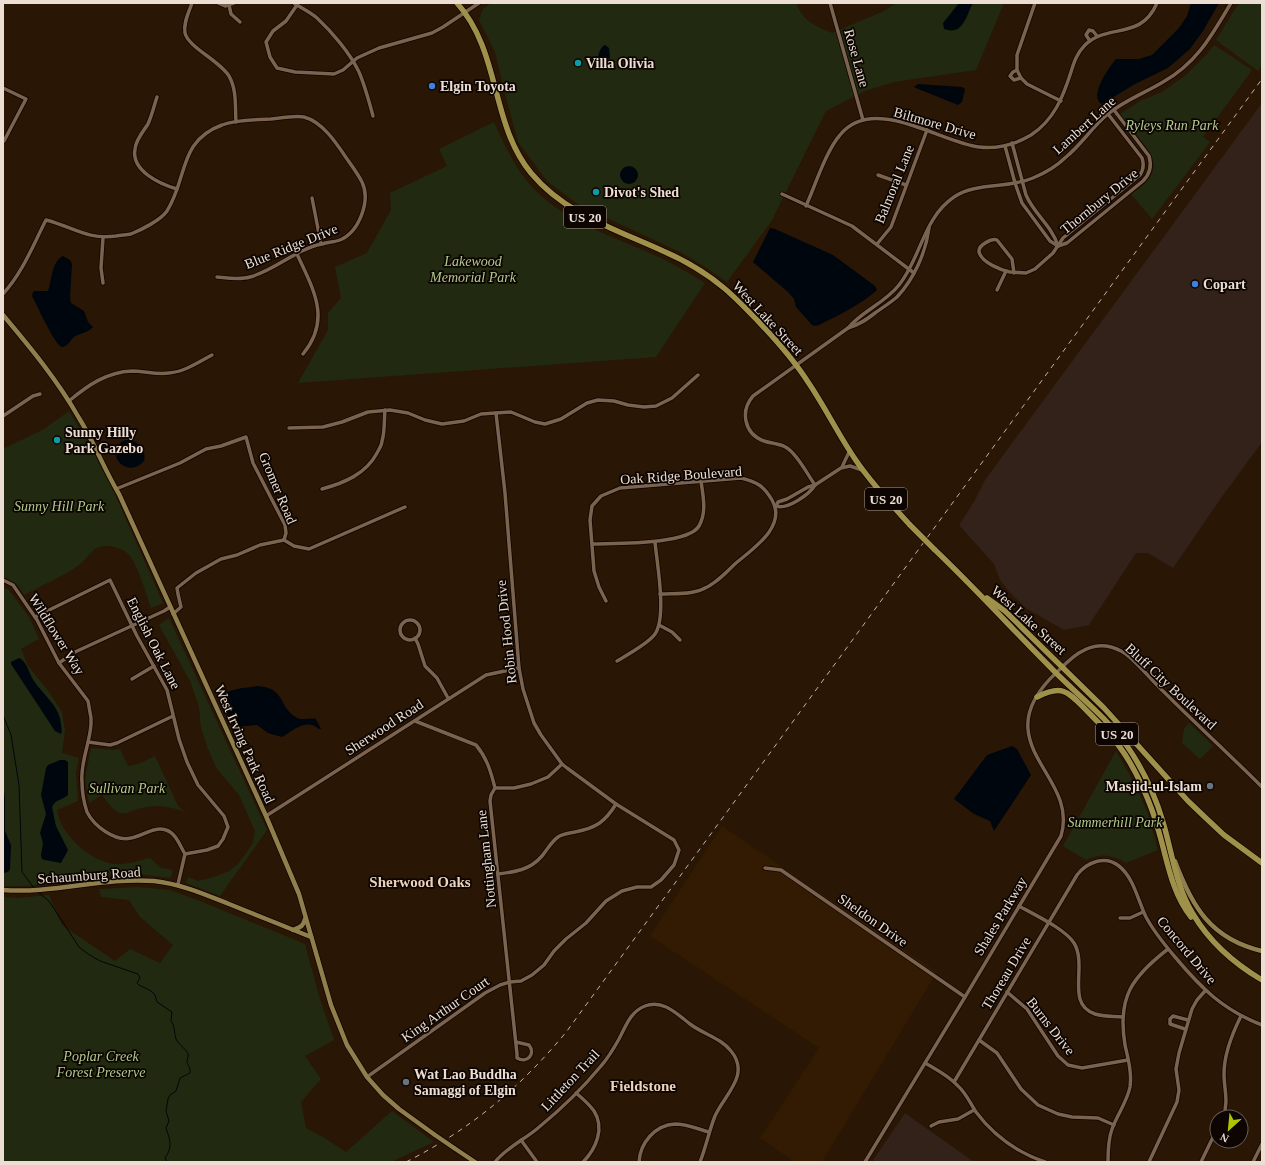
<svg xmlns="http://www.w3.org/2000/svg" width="1265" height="1165" viewBox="0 0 1265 1165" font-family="'Times New Roman',serif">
<rect width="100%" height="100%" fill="#291605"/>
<g fill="#322219">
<path d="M1262,103V442L1219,501L1173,568L1148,553H1136L1089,625L1064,630L1027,609L1011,594L1000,580L994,564L959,525L975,500L985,480Z"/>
<path d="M905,1113L974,1162H872Z"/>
</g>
<path fill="#331b03" d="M722,826L937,972L822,1162H795L760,1138L819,1048L650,936Z"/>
<g fill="#212a10">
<path d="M491,3H796C804,22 814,25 832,33L884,11L896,3H1004L976,70L894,82L865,91L826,111L771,222L727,282L702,265L680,252L579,205L547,181L518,142L505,94L495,52L479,20L483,9Z"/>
<path d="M1239,3H1262V65L1258,71L1216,40Z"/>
<path d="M1214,45L1252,70L1203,137L1210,142L1152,219L1131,194C1137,190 1144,185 1148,180C1162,163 1146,147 1136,134C1131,127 1125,121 1120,114L1140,101L1162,92L1186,75L1207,54Z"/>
<path d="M494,122C502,140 511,159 523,176C556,221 617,237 665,260C679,267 692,275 705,283L656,357L298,383L328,330V313L341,298L335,267L367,253L391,210L390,193L447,166L439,149Z"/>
<path d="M69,411L90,446L113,490L163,603L151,608C147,596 138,566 130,556C124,548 109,544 99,547C89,551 85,562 76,567C61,578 40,586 24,595L18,585L3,577V449L44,429Z"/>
<path d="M3,587L8,589L29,617L39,639L21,649L28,666L49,692L62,712L65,730L62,753L79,758L76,772L78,801L57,810C60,834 90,861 114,864C126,865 138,861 150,858L161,868L173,870L171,878C156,876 141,874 125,874C84,876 44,888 3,886Z"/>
<path d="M169,618L267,830L220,896L186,883L188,877L198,881L214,877L229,871L239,863L247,852L253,842L255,831L239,795L217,769L208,749L201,728L199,707L190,681L159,625Z"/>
<path d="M1189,723L1213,746L1200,759L1182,743L1184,729Z"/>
<path d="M91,748L113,750L120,749L128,766L138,764L155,756L178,806L185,812C170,806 157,805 141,808C135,809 126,815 120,813C112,810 107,801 102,795L89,803L85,779Z"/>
<path d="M1116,751L1132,779L1147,811L1158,850L1126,863C1112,854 1100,853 1086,860L1063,846Z"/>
<path d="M138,887L170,890L200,901L305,944L319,996L334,1040L305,1056L321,1079L301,1102L306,1128L323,1137L346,1152L392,1111L434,1142L391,1162H3V897L18,898L49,895L62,925L115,961L130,949L160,963L173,945L140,917L129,900L101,897L99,889Z"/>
</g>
<g fill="#00060d">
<path d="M959,3H973C966,15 964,36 944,29L943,23Z"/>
<path d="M1191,3H1219L1203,31L1190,49L1168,68L1135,84L1102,104C1088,97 1109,67 1116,59H1139L1152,55L1179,28L1187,16Z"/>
<path d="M605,45L609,48L610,58L604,61L598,59C598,55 600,47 605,45Z"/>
<path d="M918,84L962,87L965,89L962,102L958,105L916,88L914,87Z"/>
<circle cx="629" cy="175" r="9"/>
<path d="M770,228L775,229L833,255L875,286L877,290C860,305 839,315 819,325L815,326L812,325L796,307L794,299L788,292L753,262Z"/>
<path d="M63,256L70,260L72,264L70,297L71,303L84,311L88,322L93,327C88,333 80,333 74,337C71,340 67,347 62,347C55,346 36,303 32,296L33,292L35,291H48C52,281 51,262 63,256Z"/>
<path d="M125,440C137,439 147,449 144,461C126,481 102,451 125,440Z"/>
<path d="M19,658C27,661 29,674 34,681C44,696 60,706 61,725C62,729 62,731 61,734L55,731L11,664V662Z"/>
<path d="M257,686C285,688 278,704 294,716C302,722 309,717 316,719L321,729H319C306,718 294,730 282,737L268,733L257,725L237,727L232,723L221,696C230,688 246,688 257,686Z"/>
<path d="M1012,746L1017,749L1031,775L994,831L990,821L974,814L954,799L987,755Z"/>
<path d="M60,760H65L68,762V795C63,800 55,799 52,807L56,826L68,850L61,863L45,860L42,859L41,855L43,843L40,833L46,814L41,795L46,768L48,765Z"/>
<path d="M3,784L5,798V831L11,845L10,869L8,872L3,873Z"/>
</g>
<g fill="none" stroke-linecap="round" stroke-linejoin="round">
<g stroke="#00060d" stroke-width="1">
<path d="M3,715L11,735L19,785L22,872L34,888"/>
<path d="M38,892L49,901L79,947L88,954L100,961L138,974L140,978L137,983L139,985L151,991L155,995L157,1002L172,1012L171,1021C175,1026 174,1033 176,1039C179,1045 187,1050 188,1054C189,1057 187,1058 187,1061C187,1065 191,1068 190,1073L180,1078L176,1091L170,1095L168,1099L166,1111L169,1121L166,1128C170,1140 173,1147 165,1158L167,1162"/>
</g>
<g stroke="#110300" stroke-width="5">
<g id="minor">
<path d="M192,3C189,12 183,23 185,33C188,47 220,61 229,76C237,90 235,107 236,122"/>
<path d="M218,3L225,6L234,3"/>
<path d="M294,3C301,8 310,12 317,18C332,32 350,53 359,72C365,86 369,101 373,116"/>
<path d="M830,3L863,120"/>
<path d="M1035,3L1017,55V70L1021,78L1027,84L1061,101"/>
<path d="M229,5L231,14L240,22"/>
<path d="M297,5L286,21L273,31L266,42L270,57L277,68L295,72L334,74L343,70L357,58L379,48L432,33L443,27L479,3"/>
<path d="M1090,41L1086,35L1089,30L1093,31L1097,36"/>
<path d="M1017,70L1013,72L1010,76L1014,80L1021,78"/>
<path d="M3,88L26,99L4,141"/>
<path d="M157,97C154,106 152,115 148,124C143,132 136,139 135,149C131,171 160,184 177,189"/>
<path d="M1012,143L1026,195C1034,214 1052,226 1058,246"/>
<path d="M1005,146L1015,183L1022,203L1050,241L1058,246"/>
<path d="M878,175L906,185"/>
<path d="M782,194L852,226L914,273"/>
<path d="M312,198L321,244"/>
<path d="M806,206C815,186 826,151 840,135C873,94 940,142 979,147C997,149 1016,144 1031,135C1054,120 1063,97 1071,72C1074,62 1077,53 1085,45C1107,23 1141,41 1157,3"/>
<path d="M877,244L891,227L927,130"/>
<path d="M1058,246L1067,243L1143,181C1150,174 1152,166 1149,156L1114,110"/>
<path d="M297,254C313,289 332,319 303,354"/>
<path d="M1014,273L1012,259L997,240C992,238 978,245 979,252C982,263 1001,270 1010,272L1026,273L1035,269L1053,253L1063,238L1140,175C1144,169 1144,164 1142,158L1108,114"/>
<path d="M103,283L101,268L103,238"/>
<path d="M997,290L1006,271"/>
<path d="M3,294C23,272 33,245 46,220C73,227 87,240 116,236C121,235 127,235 131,234C141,230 161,220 167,211C188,178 178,141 222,125C237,119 256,120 271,119C280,118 296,115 304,117C323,122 337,144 347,159C352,166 358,174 362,182C371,201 359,232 340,240C335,242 328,242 322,244C316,245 308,248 302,251C285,259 269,272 250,277C240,280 228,278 217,277"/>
<path d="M848,328C859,325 866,320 875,313C882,308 890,303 897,297C914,279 926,252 929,228"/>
<path d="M69,401C88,385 107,372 132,371C144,371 157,375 169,373C184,372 199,362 212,355"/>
<path d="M3,416L33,396L40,394"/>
<path d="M289,428L323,427L342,422L368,412L390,410L408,413L425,420L442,424L464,421L481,414L511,412L535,422L545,424L561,419L587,403L598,400L614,401L628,405L644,407L656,406L672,398L698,375"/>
<path d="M842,467L850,450"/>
<path d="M815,485C807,474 798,455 787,448C780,443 772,444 764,441C744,434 740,411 753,396L848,328C862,311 885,303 899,285C921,258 923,218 954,197C976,182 1007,189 1033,178C1045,173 1057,166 1066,157C1082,144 1092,127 1108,114C1125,100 1145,93 1163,82C1197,63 1212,35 1231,3"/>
<path d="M116,489L180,463L206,449L221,446L246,437L253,463L285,525L286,533L284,540"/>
<path d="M322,489C344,483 366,474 377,453C379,449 382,445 382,441C385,432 384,420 385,410"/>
<path d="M776,506L778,502L787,499L808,487L815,485L841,468L850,466L862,470"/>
<path d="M776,506C787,510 809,495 815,485"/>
<path d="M284,540L294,546L309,549L405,507"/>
<path d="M593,544C614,543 688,545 699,526C707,512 703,496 701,481"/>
<path d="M3,580L13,585L37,620L59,663L88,701L91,718V724C90,743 80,763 82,782C82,791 84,803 87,812C94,826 115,842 131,838C143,836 154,826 166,830C176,833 180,846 185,854L178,884"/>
<path d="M606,601L599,587L594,571L590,520L592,506L601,496L620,488L741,478C757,482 764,486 772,500C787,526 754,548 736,563C726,572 716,584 703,589C691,595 673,593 660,594"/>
<path d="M173,614L181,607L178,594L177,588L196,573L221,559L237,555L260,545L284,540"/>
<path d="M35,617L110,580L137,636L167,690L179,739L187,762L198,785L224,816L228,827L223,839L218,846L207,850L185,854"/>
<circle cx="410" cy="630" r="10"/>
<path d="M659,625L672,632L680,640"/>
<path d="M415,638L418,644L425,666L437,678L448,698"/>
<path d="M617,661C627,655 649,643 655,634C667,616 657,564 655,542"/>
<path d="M59,663L75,652L164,611L170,607"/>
<path d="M132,679L154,666"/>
<path d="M415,721L476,745C487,758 491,772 495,788L491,795L490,801L517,1054V1058C527,1064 536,1054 529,1045L516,1042"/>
<path d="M88,742L110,745L117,743L173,716"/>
<path d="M495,788H514L531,784L548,777L562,764"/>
<path d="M266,816L486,675L519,668"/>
<path d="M765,868L781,870L965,997"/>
<path d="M498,874C515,872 530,870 542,856C547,850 551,842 558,837C562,834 570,833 575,832C596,828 605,822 616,804"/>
<path d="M1019,906C1035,915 1065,929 1074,943C1088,966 1065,1004 1095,1014C1104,1017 1114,1016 1123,1017"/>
<path d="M1120,918H1130L1143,912"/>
<path d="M1007,992L1027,1009L1058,1056L1068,1065L1082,1068L1128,1060"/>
<path d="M1185,1029L1170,1024V1019L1173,1016L1188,1020"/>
<path d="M979,1040L997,1053L1021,1089L1038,1105L1058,1114L1072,1117L1098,1118L1114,1125"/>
<path d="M925,1063C937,1070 949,1076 958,1086C966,1093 970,1103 976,1112C994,1136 1016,1152 1045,1162"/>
<path d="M367,1077L485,993L500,985L510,982L521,981L532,975L544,965L554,951L566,939L586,923L606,901L622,891L637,887H651L661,880L674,865L679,850L674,840L616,804L567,768L562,764L541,735L534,723L523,689L519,668L505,493L496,413"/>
<path d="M954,1082L1077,875C1087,862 1105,855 1119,866C1134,878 1138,901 1146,917C1154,932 1164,944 1175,957C1201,988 1223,1010 1262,1025"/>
<path d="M576,1093C582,1098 589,1104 594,1111C605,1128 596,1149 583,1162"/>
<path d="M1223,1117C1229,1102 1224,1089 1224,1074C1224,1054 1232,1034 1241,1016"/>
<path d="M931,1126L939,1122L958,1119L974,1110"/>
<path d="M521,1140L537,1162"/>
<path d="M495,1162C507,1147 524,1140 538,1128C560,1110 582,1089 601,1066C608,1058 614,1048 619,1039C626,1026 630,1012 645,1006C663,999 677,1014 690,1024C703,1034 721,1038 731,1051C751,1075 724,1095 715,1116C709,1131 706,1147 700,1162"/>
<path d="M639,1162C640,1143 655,1125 675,1124C687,1124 698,1129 709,1132"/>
<path d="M865,1162L965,997L1061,836C1074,792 1031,767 1028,729C1026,707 1042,686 1057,672C1070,659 1086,643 1106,646C1113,647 1120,650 1126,654C1138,663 1152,681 1164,692C1196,724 1230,755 1262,787"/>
<path d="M1108,1162C1108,1151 1108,1140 1112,1129C1117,1115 1127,1102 1130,1087C1132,1073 1128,1058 1125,1045C1117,997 1132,977 1168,949"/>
<path d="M1149,1162L1177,1102L1179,1090L1176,1069L1179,1053L1192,1009L1197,1000L1205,991"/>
<path d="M1201,1162L1217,1129"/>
<path d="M1253,1162L1262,1144"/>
</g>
</g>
<g stroke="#110300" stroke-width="6">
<g id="major">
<path d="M3,315C30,347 58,381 79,418C94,442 104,469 119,494L266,816L299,894L331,1005L347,1045L367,1077L383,1095L399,1109L435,1135"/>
<path d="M1175,861C1192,907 1211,939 1262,951"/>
<path d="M3,890C53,894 103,877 154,881C181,884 204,894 229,904C256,915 284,926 311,937"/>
<path d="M293,930C300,927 303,927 305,919"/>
<path d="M454,1148L475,1162"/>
</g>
</g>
<g stroke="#110300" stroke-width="7">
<g id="highway">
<path d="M457,3C501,52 490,123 531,173C565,214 615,229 663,251C684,260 706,273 724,288C736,298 747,310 758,321C776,340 794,360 808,382C825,407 838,434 855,459C871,483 891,504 910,525"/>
<path d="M934,549C976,589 1015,632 1055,672C1079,696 1107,718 1127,746C1143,769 1155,795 1163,822C1172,852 1176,887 1193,914C1209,941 1235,964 1262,980"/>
<path d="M987,598L1005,611L1104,708L1188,801L1209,821L1224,835L1262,863"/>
<path d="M1037,697C1064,683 1069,693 1088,712C1099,723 1110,734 1119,746C1135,767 1151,803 1158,829C1167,858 1171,892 1191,917"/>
</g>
</g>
<use href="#minor" stroke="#7a634f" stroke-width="3.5"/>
<use href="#major" stroke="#907f4c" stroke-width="4.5"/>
<use href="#highway" stroke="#9f914a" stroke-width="5.5"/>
<path stroke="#c2b3a6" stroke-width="1" stroke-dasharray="5 5" stroke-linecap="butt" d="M406,1162C471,1129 521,1087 567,1031L1262,79"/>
<g stroke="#110300" stroke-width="6" stroke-linecap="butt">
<path id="major-bridge" d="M435,1135L454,1148"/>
</g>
<g stroke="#110300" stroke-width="7" stroke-linecap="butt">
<path id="highway-bridge" d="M910,525L934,549"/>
</g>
<use href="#major-bridge" stroke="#907f4c" stroke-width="4.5"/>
<use href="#highway-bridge" stroke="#9f914a" stroke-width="5.5"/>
</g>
<g fill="#0f9aa8" stroke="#0c0501" stroke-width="1.5">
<circle cx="578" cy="63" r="4"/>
<circle cx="596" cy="192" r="4"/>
<circle cx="57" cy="440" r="4"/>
</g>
<g fill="#3f7fe0" stroke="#0c0501" stroke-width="1.5">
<circle cx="432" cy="86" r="4"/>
<circle cx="1195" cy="284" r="4"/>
</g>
<g fill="#6b7280" stroke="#0c0501" stroke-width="1.5">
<circle cx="1210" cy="786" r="4"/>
<circle cx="406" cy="1082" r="4"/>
</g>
<g text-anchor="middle" stroke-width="3.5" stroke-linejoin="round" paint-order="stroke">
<g fill="#0c0501" stroke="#a99d94" stroke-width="1">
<rect x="564" y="206" width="42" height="22" rx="3"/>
<rect x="865" y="488" width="42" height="22" rx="3"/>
<rect x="1096" y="723" width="42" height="22" rx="3"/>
</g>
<g font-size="13" font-weight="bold" fill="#ecded3">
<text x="585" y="222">US 20</text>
<text x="886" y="504">US 20</text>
<text x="1117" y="739">US 20</text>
</g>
<g font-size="14" fill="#ecded3" stroke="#0c0501">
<text transform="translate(857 58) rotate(74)" y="5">Rose Lane</text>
<text transform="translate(935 123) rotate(16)" y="5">Biltmore Drive</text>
<text transform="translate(1084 125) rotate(-42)" y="5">Lambert Lane</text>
<text transform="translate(894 184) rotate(-68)" y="5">Balmoral Lane</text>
<text transform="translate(1099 201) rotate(-39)" y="5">Thornbury Drive</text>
<text transform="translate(291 246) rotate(-22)" y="5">Blue Ridge Drive</text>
<text transform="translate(768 318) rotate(47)" y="5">West Lake Street</text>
<text transform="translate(681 475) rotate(-4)" y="5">Oak Ridge Boulevard</text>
<text transform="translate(278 488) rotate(67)" y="5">Gromer Road</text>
<text transform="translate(1029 620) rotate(42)" y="5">West Lake Street</text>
<text transform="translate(506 632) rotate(-96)" y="5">Robin Hood Drive</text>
<text transform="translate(57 634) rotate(58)" y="5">Wildflower Way</text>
<text transform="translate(154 643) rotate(63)" y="5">English Oak Lane</text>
<text transform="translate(1171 686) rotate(43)" y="5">Bluff City Boulevard</text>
<text transform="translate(384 727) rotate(-33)" y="5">Sherwood Road</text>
<text transform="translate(245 744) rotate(66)" y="5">West Irving Park Road</text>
<text transform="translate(486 859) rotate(-96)" y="5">Nottingham Lane</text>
<text transform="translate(89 875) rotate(-4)" y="5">Schaumburg Road</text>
<text transform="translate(1000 916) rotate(-59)" y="5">Shales Parkway</text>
<text transform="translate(873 920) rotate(35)" y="5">Sheldon Drive</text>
<text transform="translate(1187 950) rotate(50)" y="5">Concord Drive</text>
<text transform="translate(1006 973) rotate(-59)" y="5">Thoreau Drive</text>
<text transform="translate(445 1009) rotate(-35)" y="5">King Arthur Court</text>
<text transform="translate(1051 1026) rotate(52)" y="5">Burns Drive</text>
<text transform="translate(570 1080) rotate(-47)" y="5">Littleton Trail</text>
</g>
<g font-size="14" font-weight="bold" fill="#ecded3" stroke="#0c0501" text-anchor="start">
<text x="586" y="68">Villa Olivia</text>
<text x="440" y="91">Elgin Toyota</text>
<text x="604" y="197">Divot's Shed</text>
<text x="1203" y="289">Copart</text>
<text x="65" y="437">Sunny Hilly<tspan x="65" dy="16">Park Gazebo</tspan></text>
<text x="1202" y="791" text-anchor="end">Masjid-ul-Islam</text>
<text x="414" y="1079">Wat Lao Buddha<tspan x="414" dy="16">Samaggi of Elgin</tspan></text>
</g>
<g font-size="14" font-style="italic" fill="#b3ca8e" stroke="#0c0501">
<text x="1172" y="130">Ryleys Run Park</text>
<text x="473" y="266">Lakewood<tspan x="473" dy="16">Memorial Park</tspan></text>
<text x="59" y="511">Sunny Hill Park</text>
<text x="127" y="793">Sullivan Park</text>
<text x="1115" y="827">Summerhill Park</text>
<text x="101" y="1061">Poplar Creek<tspan x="101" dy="16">Forest Preserve</tspan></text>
</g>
<g font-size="15" font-weight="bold" fill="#edd2bc" stroke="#0c0501">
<text x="420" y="887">Sherwood Oaks</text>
<text x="643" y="1091">Fieldstone</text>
</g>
</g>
<rect width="1265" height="1165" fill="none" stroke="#ecded3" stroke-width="8"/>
<g transform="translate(1229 1129) rotate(207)"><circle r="19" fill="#0c0501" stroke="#665c55"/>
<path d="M0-3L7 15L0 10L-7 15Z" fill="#afc504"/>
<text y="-6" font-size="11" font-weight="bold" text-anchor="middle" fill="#ecded3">N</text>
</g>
</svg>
